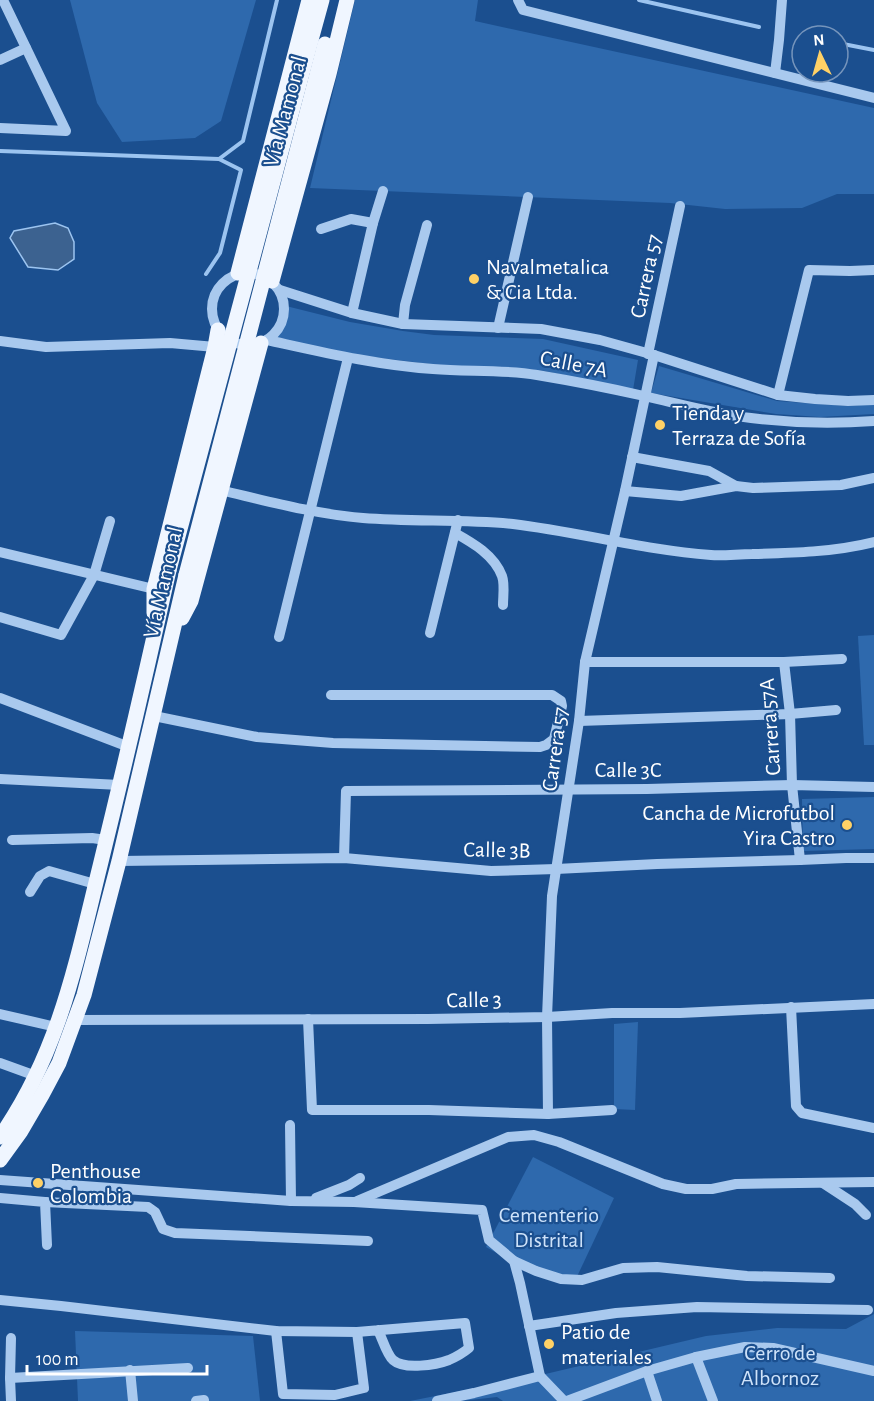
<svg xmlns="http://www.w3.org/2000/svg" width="874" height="1401" viewBox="0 0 874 1401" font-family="'Alegreya Sans',sans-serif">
<rect width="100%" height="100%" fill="#1b4f8f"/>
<g fill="#2e69ad">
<path d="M70,0H256L221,121L195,138L122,142L97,103Z"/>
<path d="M355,0H478L475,21L874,108V194H837L802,208L725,209L670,203L310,188Z"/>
<path d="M286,306L350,322L403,331L434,335L543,339L638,360L633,390L545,371L505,367L446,366L348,354L276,338C285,326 289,321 286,306Z"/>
<path d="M659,366L777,401L848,406L874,404V414L820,417L776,414L651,393Z"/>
<path d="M874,635V745H864L858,636Z"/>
<path d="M874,797V849L803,851L802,799Z"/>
<path d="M638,1022L635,1110L614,1109V1024Z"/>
<path d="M533,1157L614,1198L574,1283L532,1273L486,1247Z"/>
<path d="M874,1314V1401H503L497,1397L461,1401H410L537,1376L706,1336L777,1328L846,1329Z"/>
<path d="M75,1331L253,1336L260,1401H78Z"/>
</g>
<path fill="#3c6290" stroke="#9cc4f0" stroke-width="1.5" d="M55,223L68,228L74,242V259L58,270L28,267L10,238L14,231Z"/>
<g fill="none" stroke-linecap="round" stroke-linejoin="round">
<g stroke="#9cc4f0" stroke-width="4">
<path d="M639,0L759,27"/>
<path d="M838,43L874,50"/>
<path d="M0,151L219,159L241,170L220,253L206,274"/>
<path d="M219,159L243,141L277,0"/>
</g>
<g stroke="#a9c9ee" stroke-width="10">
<path d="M518,0L523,10L874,98"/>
<path d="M0,60L26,48"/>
<path d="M775,73L779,40L782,0"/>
<path d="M0,128L66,131L3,0"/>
<path d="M321,229L351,219L373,223"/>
<circle cx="248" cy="309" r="36"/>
<path d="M280,290L352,313L403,324L541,329L600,340L654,355L778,395L815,399L848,401L874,400"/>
<path d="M352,313L373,223L383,191"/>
<path d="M403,324L405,305L427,225"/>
<path d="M498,328L528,197"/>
<path d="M267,340C322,352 376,365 433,369C467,372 502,369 537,375C573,381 609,388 644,396C680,404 715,414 751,418C791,423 834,424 874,421"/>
<path d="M0,341L46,347L170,343L215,347"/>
<path d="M648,354L680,206"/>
<path d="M778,395L809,270L850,271L874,270"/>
<path d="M632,457L709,471L736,486"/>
<path d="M220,490C267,501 314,514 363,518C413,522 463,519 513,524C579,532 644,550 711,555C724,556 738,554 752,554C793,553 834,552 874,542"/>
<path d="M625,491L681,496L736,486L753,488L841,485L874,478"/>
<path d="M455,533C473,543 494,555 502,576C505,584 503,596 503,605"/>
<path d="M0,552L154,589"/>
<path d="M0,617L61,635L94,575L110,521"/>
<path d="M430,633L458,520"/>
<path d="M279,637L348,358"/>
<path d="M585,662H784L842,659"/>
<path d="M784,662L790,714L792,785L800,860"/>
<path d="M0,698L129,747"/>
<path d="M154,716L257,737L333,743L540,747L546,745L554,739L562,706L561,701L552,695H331"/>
<path d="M579,721L790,714L836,710"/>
<path d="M0,779L120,785"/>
<path d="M12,840L92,838L106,840"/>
<path d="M344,858L346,791L647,789L792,785L874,787"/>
<path d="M119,861L344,858L491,871L556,869L657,864L800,860L846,858H874"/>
<path d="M30,892L40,876L49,871L95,884"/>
<path d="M791,1007L796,1106L802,1113L874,1128"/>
<path d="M0,1014L56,1027"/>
<path d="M308,1019L312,1110H429L548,1114L612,1110"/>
<path d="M75,1020L428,1019L547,1017L612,1013H680L874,1004"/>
<path d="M0,1063L36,1076"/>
<path d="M548,1114L547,1017L552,896L579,721L585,662L625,491L654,355"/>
<path d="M290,1125L291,1201"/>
<path d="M0,1180L291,1201L354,1202L482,1210L489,1240L514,1261L536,1271L561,1279L582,1280L623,1268L657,1267L747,1276L830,1278"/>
<path d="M823,1183L855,1204L866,1215"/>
<path d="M0,1198L45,1202L47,1245"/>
<path d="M316,1198L349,1185L360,1178"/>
<path d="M357,1201L508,1137L534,1135L559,1142L663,1184L686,1189H712L736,1184L874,1182"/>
<path d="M45,1202L148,1207L155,1212L163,1229L175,1233L368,1241"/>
<path d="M514,1261L520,1283L540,1376L564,1401"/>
<path d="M0,1300L61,1306L276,1331L357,1332L465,1323L469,1348C463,1353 456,1357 449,1360C436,1365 404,1370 393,1360C387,1355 382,1338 378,1330"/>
<path d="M529,1326L616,1313L697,1307L868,1310"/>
<path d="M276,1331L283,1394L335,1395L364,1388L357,1332"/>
<path d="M696,1357L713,1401"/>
<path d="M130,1370L133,1401"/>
<path d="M647,1371L657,1401"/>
<path d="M10,1378L11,1338"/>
<path d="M11,1401L10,1378L188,1368"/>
<path d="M196,1401L204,1400"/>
<path d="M437,1401L474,1393L540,1376"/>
<path d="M567,1401L647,1371L696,1357L745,1347L773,1348L874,1371"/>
</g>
<g stroke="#f0f6ff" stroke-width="15">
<path d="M311,40L322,0"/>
<path d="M238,273L309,0"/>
<path d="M272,281L329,74L347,0"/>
<path d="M154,613V589L215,347L218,330"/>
<path d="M182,618L191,601L261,343"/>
<path d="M0,1137C59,1053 76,963 100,866C124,768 147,669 169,570"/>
<path d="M0,1160L21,1131L42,1095L59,1063L84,995L119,861L186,575"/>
</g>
<g stroke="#f0f6ff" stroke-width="15">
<path d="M169,570L311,40"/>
<path d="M186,575L325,44"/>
</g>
</g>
<g fill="#ffd166" stroke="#1b4f8f" stroke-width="2">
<circle cx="474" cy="279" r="6"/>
<circle cx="660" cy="425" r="6"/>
<circle cx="847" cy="825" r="6"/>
<circle cx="38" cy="1183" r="6"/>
<circle cx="549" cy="1344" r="6"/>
</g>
<g text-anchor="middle" stroke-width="4.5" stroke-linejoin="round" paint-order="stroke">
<g font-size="22" fill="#fff" stroke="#1b4f8f">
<text transform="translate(284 111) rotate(-75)" y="8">Vía Mamonal</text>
<text transform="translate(645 276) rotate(-78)" y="8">Carrera 57</text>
<text transform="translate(574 363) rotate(11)" y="8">Calle 7A</text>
<text transform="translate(162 582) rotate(-77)" y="8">Vía Mamonal</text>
<text transform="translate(769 727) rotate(-94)" y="8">Carrera 57A</text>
<text transform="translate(554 749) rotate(-82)" y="8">Carrera 57</text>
<text x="628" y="777">Calle 3C</text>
<text transform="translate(497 849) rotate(1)" y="8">Calle 3B</text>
<text transform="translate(474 999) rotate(-1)" y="8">Calle 3</text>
</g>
<g font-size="22" fill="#fff" stroke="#1b4f8f" text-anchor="start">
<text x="486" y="274">Navalmetalica<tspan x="486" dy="25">&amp; Cia Ltda.</tspan></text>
<text x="672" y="420">Tienda y<tspan x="672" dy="25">Terraza de Sofía</tspan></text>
<text x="835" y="820" text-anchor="end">Cancha de Microfutbol<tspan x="835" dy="25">Yira Castro</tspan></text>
<text x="50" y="1178">Penthouse<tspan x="50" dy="25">Colombia</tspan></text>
<text x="561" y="1339">Patio de<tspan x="561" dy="25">materiales</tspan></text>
</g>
<g font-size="22" fill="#cfe3fa" stroke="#1b4f8f">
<text x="549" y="1222">Cementerio<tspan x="549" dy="25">Distrital</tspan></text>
<text x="780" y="1360">Cerro de<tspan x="780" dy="25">Albornoz</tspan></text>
</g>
</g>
<g transform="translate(820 54) rotate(355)"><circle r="28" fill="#1b4f8f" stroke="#7695bc" stroke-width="1.5"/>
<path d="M0-4.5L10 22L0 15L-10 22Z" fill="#ffd166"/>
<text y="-9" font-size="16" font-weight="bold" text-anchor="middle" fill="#ffffff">N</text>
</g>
<path d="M27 1365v9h180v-9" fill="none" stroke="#ffffff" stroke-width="3"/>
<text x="36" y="1365" font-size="18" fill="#ffffff" stroke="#1b4f8f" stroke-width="4.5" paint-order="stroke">100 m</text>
</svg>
